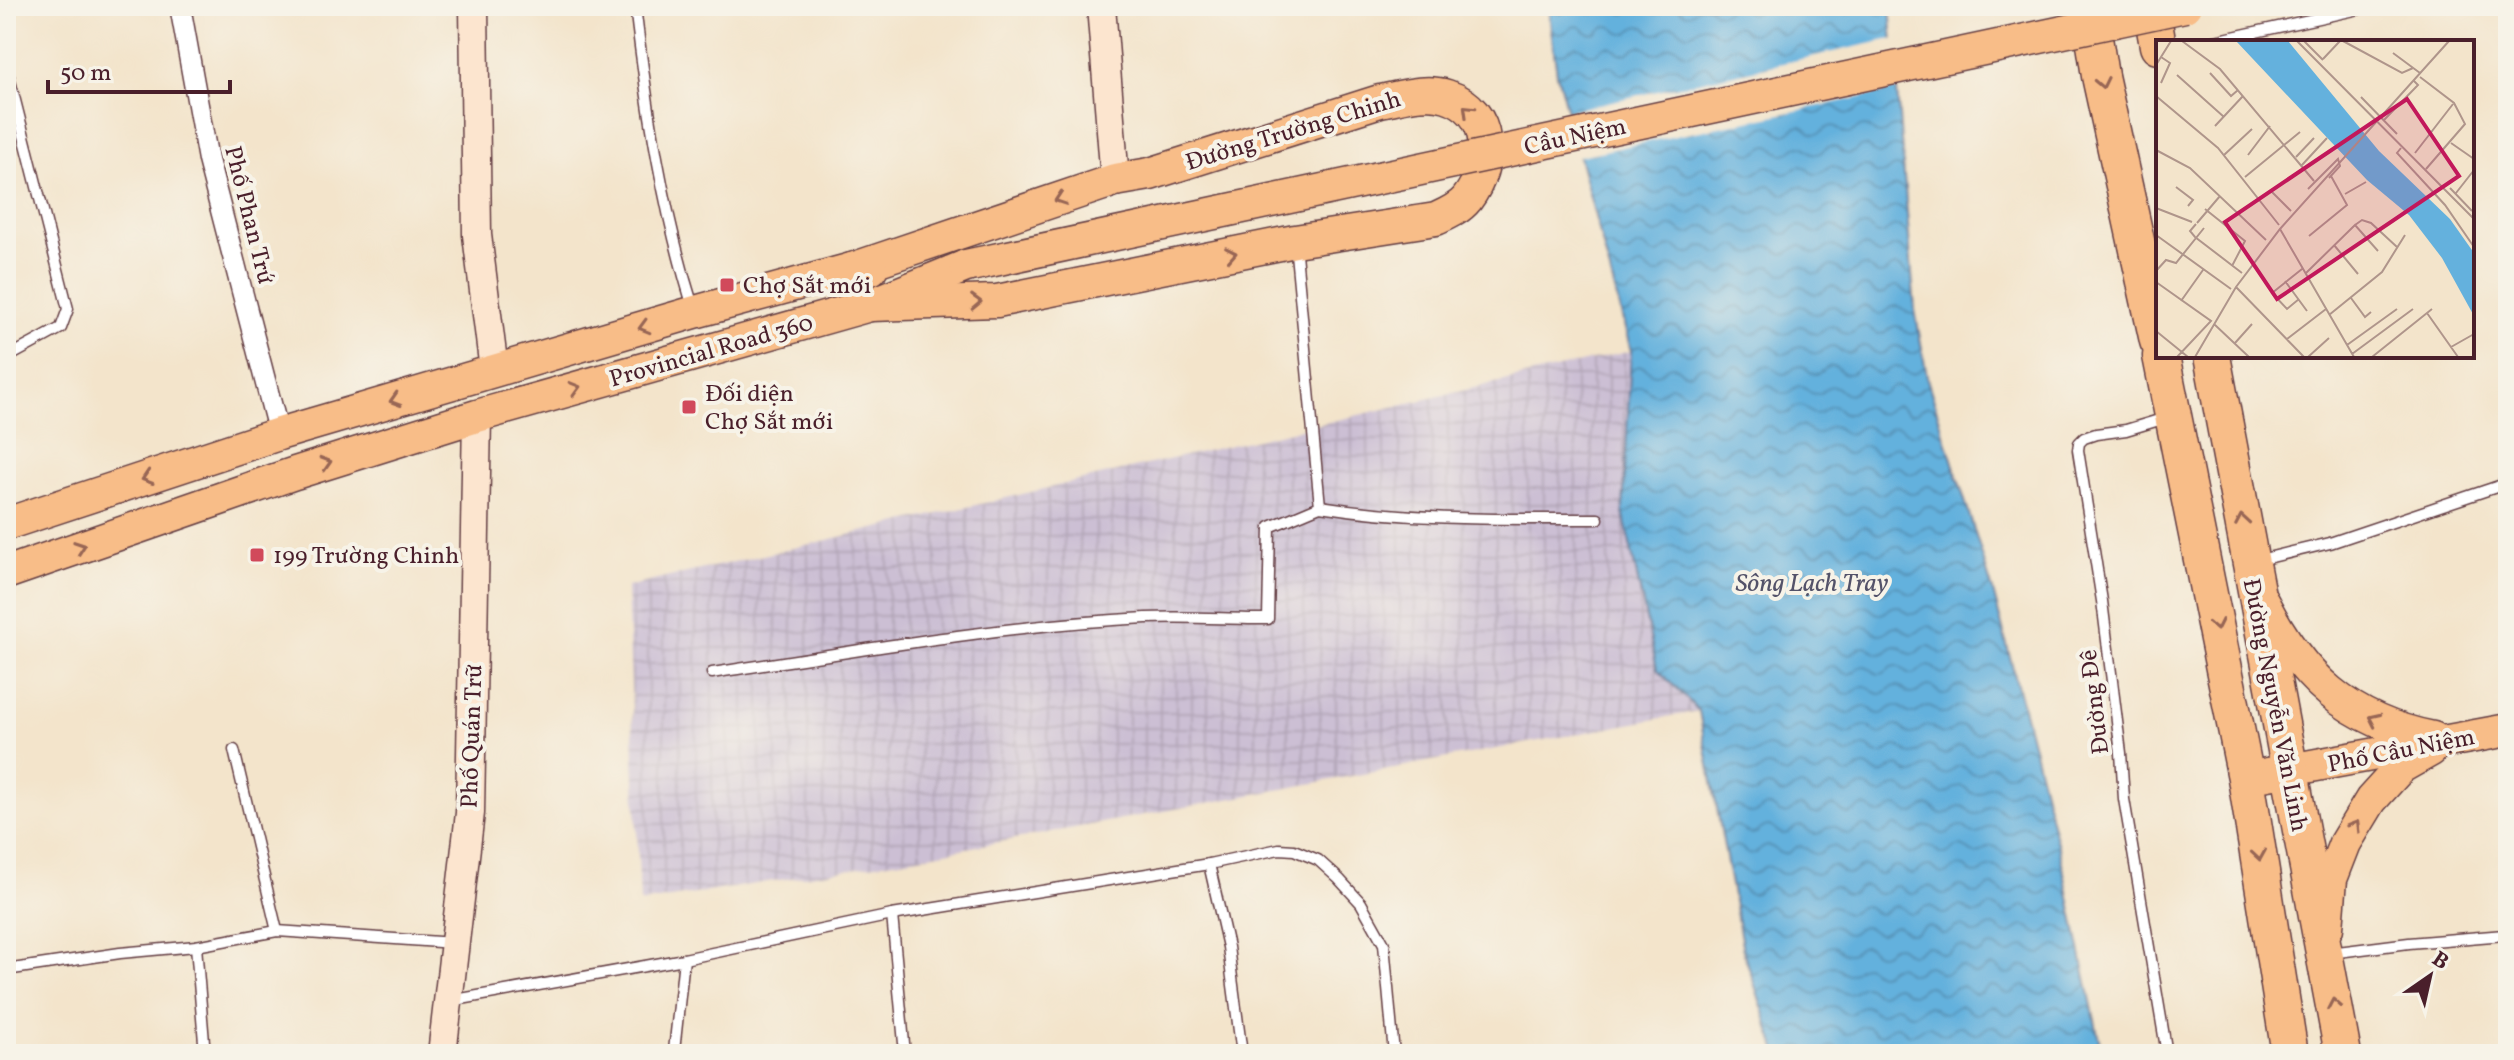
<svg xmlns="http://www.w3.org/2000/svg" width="2514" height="1060" viewBox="0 0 2514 1060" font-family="Vollkorn,serif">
<defs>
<pattern id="industrial-grid" width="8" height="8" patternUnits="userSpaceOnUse" patternTransform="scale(2)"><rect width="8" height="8" fill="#ccbfd4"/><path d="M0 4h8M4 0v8" fill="none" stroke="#b1a4b6"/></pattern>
<pattern id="water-waves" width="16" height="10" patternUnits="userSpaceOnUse" patternTransform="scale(2)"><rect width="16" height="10" fill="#64b1dd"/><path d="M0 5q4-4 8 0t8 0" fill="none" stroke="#548fb3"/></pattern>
</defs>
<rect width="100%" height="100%" fill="#f7f3e8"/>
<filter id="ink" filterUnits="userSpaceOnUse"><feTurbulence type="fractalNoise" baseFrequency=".0125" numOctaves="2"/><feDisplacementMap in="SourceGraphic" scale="16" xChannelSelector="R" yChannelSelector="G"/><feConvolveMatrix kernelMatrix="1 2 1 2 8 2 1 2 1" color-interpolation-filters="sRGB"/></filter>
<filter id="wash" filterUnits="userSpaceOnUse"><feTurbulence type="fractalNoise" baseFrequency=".006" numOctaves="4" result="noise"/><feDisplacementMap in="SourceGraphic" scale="32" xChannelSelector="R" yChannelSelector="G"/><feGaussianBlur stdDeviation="1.8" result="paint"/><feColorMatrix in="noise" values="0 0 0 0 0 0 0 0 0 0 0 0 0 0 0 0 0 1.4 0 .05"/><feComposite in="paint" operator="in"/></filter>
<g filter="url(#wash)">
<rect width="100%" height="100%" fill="#f3e4cb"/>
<path fill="url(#industrial-grid)" d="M1631,351L1623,512L1657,669L1699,711L919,857L640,903L627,587Z"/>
<path fill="url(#water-waves)" stroke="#576884" stroke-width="2" d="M1548,6H1890L1915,310L1928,382L1993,591L2027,723L2062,863L2102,1054H1778L1743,950L1699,711L1657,669L1623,512L1631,351L1557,74Z"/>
<path fill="#f3e4cb" d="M1896,38L1901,89L1575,157L1563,112Z"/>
</g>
<g filter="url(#ink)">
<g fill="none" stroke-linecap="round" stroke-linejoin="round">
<g stroke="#633d43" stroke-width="13">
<g id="lane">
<path d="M635,6C647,108 663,212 694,310"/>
<path d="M2210,42L2373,6"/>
<path d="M6,65L68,309L61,328L6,358"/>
<path d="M1320,506C1414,521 1503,519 1598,519"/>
<path d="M2255,561L2330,543L2508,483"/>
<path d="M712,673C856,651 1001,625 1146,618C1186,616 1227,619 1268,619L1270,527L1320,506L1295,243"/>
<path d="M234,750L277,931"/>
<path d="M1209,864L1279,849L1294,850L1318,860L1339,879L1361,903L1384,944L1394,1054"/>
<path d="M892,915L905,1054"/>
<path d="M196,946L205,1054"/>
<path d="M2330,953L2409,943L2504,935"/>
<path d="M6,970L120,953L196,946L277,931L454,943"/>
<path d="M450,1001L684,959L892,915L1209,864L1228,947L1242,1054"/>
<path d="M674,1051L684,959"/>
<path d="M2167,1054L2124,799L2121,753L2102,601L2078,450L2079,443L2084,438L2096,434L2126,430L2169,417"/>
</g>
</g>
<g stroke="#633d43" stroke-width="23">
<path id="street" d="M180,6L208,160L279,434"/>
</g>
<g stroke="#633d43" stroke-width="31">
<g id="secondary">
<path d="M474,6L477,235L494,370"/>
<path d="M1101,6L1115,180"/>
<path d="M442,1054L470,813L477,416"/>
</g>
</g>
<g stroke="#633d43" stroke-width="35">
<g id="primary">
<path d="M852,269L1115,180L1150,174L1380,101C1401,97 1426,89 1447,96C1494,111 1493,165 1467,199C1459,209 1447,214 1436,219L1295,241L997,301L870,305"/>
<path d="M6,524L279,434L695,312L852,269H871"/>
<path d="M6,573L295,473L477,416L870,305L966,266"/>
<path d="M2262,601C2301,677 2347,721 2433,738"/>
<path d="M2246,778L2508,730"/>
<path d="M2327,928L2331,879L2345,843L2371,800L2401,767L2431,750"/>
</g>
</g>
<g stroke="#633d43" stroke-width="39">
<g id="highway">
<path d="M2089,6L2100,76L2158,341"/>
<path d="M2151,6L2158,46"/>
<path d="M2161,356L2246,778L2290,1054"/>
<path d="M2212,356L2343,1054"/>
</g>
</g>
<use href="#lane" stroke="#fff" stroke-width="10"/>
<use href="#street" stroke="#fff" stroke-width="20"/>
<use href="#secondary" stroke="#fce5cf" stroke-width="28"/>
<use href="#primary" stroke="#f8bd88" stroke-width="32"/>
<use href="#highway" stroke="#f8bd88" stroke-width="36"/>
<g stroke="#633d43" stroke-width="35" stroke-linecap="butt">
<path id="primary-bridge" d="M966,266L2185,6"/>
</g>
<use href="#primary-bridge" stroke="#f8bd88" stroke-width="32"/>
</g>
<defs><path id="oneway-chevron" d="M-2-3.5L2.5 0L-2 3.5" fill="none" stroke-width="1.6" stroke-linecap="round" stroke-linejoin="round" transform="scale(2)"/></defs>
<g stroke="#986655">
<use href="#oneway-chevron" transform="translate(2102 83) rotate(78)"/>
<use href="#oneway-chevron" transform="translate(1468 110) rotate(-136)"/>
<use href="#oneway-chevron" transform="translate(1060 199) rotate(161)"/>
<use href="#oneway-chevron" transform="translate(1231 254) rotate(-11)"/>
<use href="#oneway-chevron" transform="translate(976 302) rotate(-2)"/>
<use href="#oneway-chevron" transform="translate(644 327) rotate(164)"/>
<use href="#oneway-chevron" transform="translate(575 388) rotate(-16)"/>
<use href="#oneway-chevron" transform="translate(395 400) rotate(163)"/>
<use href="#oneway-chevron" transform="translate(326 463) rotate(-17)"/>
<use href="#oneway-chevron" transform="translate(147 478) rotate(162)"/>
<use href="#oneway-chevron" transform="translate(2242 520) rotate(-100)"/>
<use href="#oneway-chevron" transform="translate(80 547) rotate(-19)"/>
<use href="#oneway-chevron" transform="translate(2216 625) rotate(79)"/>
<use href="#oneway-chevron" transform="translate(2374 719) rotate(-155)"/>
<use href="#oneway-chevron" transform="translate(2355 826) rotate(-59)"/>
<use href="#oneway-chevron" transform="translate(2259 855) rotate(81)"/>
<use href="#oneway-chevron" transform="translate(2334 1004) rotate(-100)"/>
</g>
</g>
<g fill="#d1495b" stroke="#f7f3e8" stroke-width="3">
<rect x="719" y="277" width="16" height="16" rx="4"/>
<rect x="681" y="399" width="16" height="16" rx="4"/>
<rect x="249" y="547" width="16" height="16" rx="4"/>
</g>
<g text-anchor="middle" stroke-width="8" stroke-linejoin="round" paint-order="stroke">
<g font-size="24" fill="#4a1f2b" stroke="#f7f3e8">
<text transform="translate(1293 130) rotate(-17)" y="8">Đường Trường Chinh</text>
<text transform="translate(1575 136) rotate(-12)" y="8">Cầu Niệm</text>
<text transform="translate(250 215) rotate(76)" y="8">Phố Phan Trứ</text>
<text transform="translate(711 350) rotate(-16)" y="8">Provincial Road 360</text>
<text transform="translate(2094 702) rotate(-97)" y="8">Đường Đê</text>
<text transform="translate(2276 705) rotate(79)" y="8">Đường Nguyễn Văn Linh</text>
<text transform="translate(471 736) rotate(-88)" y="8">Phố Quán Trữ</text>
<text transform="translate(2401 750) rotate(-11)" y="8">Phố Cầu Niệm</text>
</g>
<g font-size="24" fill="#4a1f2b" stroke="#f7f3e8" text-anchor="start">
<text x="743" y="293">Chợ Sắt mới</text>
<text x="705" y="401">Đối diện<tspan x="705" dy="28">Chợ Sắt mới</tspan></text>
<text x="273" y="563">199 Trường Chinh</text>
</g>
<g font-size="26" font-style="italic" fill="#535269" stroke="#f7f3e8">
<text x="1812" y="591">Sông Lạch Tray</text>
</g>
</g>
<g transform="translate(2156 40)">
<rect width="318" height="318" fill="#f3e4cb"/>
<path d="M80,1H132L223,111L294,179L318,213V276L286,218L253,175L211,140Z" fill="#64b1dd"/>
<path fill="none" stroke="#af958b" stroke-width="2" d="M26,1L64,29L158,141M141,1L318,179M148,1L167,20M187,1L246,33L257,28M237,13L264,33M5,17L14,23L5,43M167,19L184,1M0,25L15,1M54,33L75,56L82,50M21,35L68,77M264,37L298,63L309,84L270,129M0,56L62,108L123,185M205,57L241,94M228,80L262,45L257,40M59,86L87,56M295,103L318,119M245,108L241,113L289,165L318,207M0,110L34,128L110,200M259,113L297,64M68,115L96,89M92,115L114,86M140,117L158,98M146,125L171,98M89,137L144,92M20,147L37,160L32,166M294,148L316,171M152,149L182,119L184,126L173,138M114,150L135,171M300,153L318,130M189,154L210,142M0,168L36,182M49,169L89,201L76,226M41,183L64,156M40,184L34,191L39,197L86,233M199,185L206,180L215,183L241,207M124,189L198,317M0,195L75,249M153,196L191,165L175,136M178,205L202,234M0,231L10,220L20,223L48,188M150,233L199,185L222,211M129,241L151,271M0,242L55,281L21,317M80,247L148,317M195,258L209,277L215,272M143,259L131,269L116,253L146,229M25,261L47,230M271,273L302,317M173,275L226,232L249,195M58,284L93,317M0,291L32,317M131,299L170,269M79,303L96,284M191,305L241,269M295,307L318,294M196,314L257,269M39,317L80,247L124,189L293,1M152,317L173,298M216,317L276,269"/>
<path fill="#c2185b" fill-opacity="0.15" stroke="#c2185b" stroke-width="4" d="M251,59L303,136L121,259L69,182Z"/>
<rect width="318" height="318" fill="none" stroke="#4a1f2b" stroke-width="4"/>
</g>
<rect width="2514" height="1060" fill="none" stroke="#f7f3e8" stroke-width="32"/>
<g transform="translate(2430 976) rotate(34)" stroke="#f7f3e8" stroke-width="6" paint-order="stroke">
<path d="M0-6L14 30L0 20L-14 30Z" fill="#4a1f2b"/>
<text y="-12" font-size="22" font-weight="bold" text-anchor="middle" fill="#4a1f2b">B</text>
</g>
<path d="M48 80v12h182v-12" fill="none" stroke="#4a1f2b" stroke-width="4"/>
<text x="60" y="80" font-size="24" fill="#4a1f2b" stroke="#f7f3e8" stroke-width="6" paint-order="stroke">50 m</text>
</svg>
